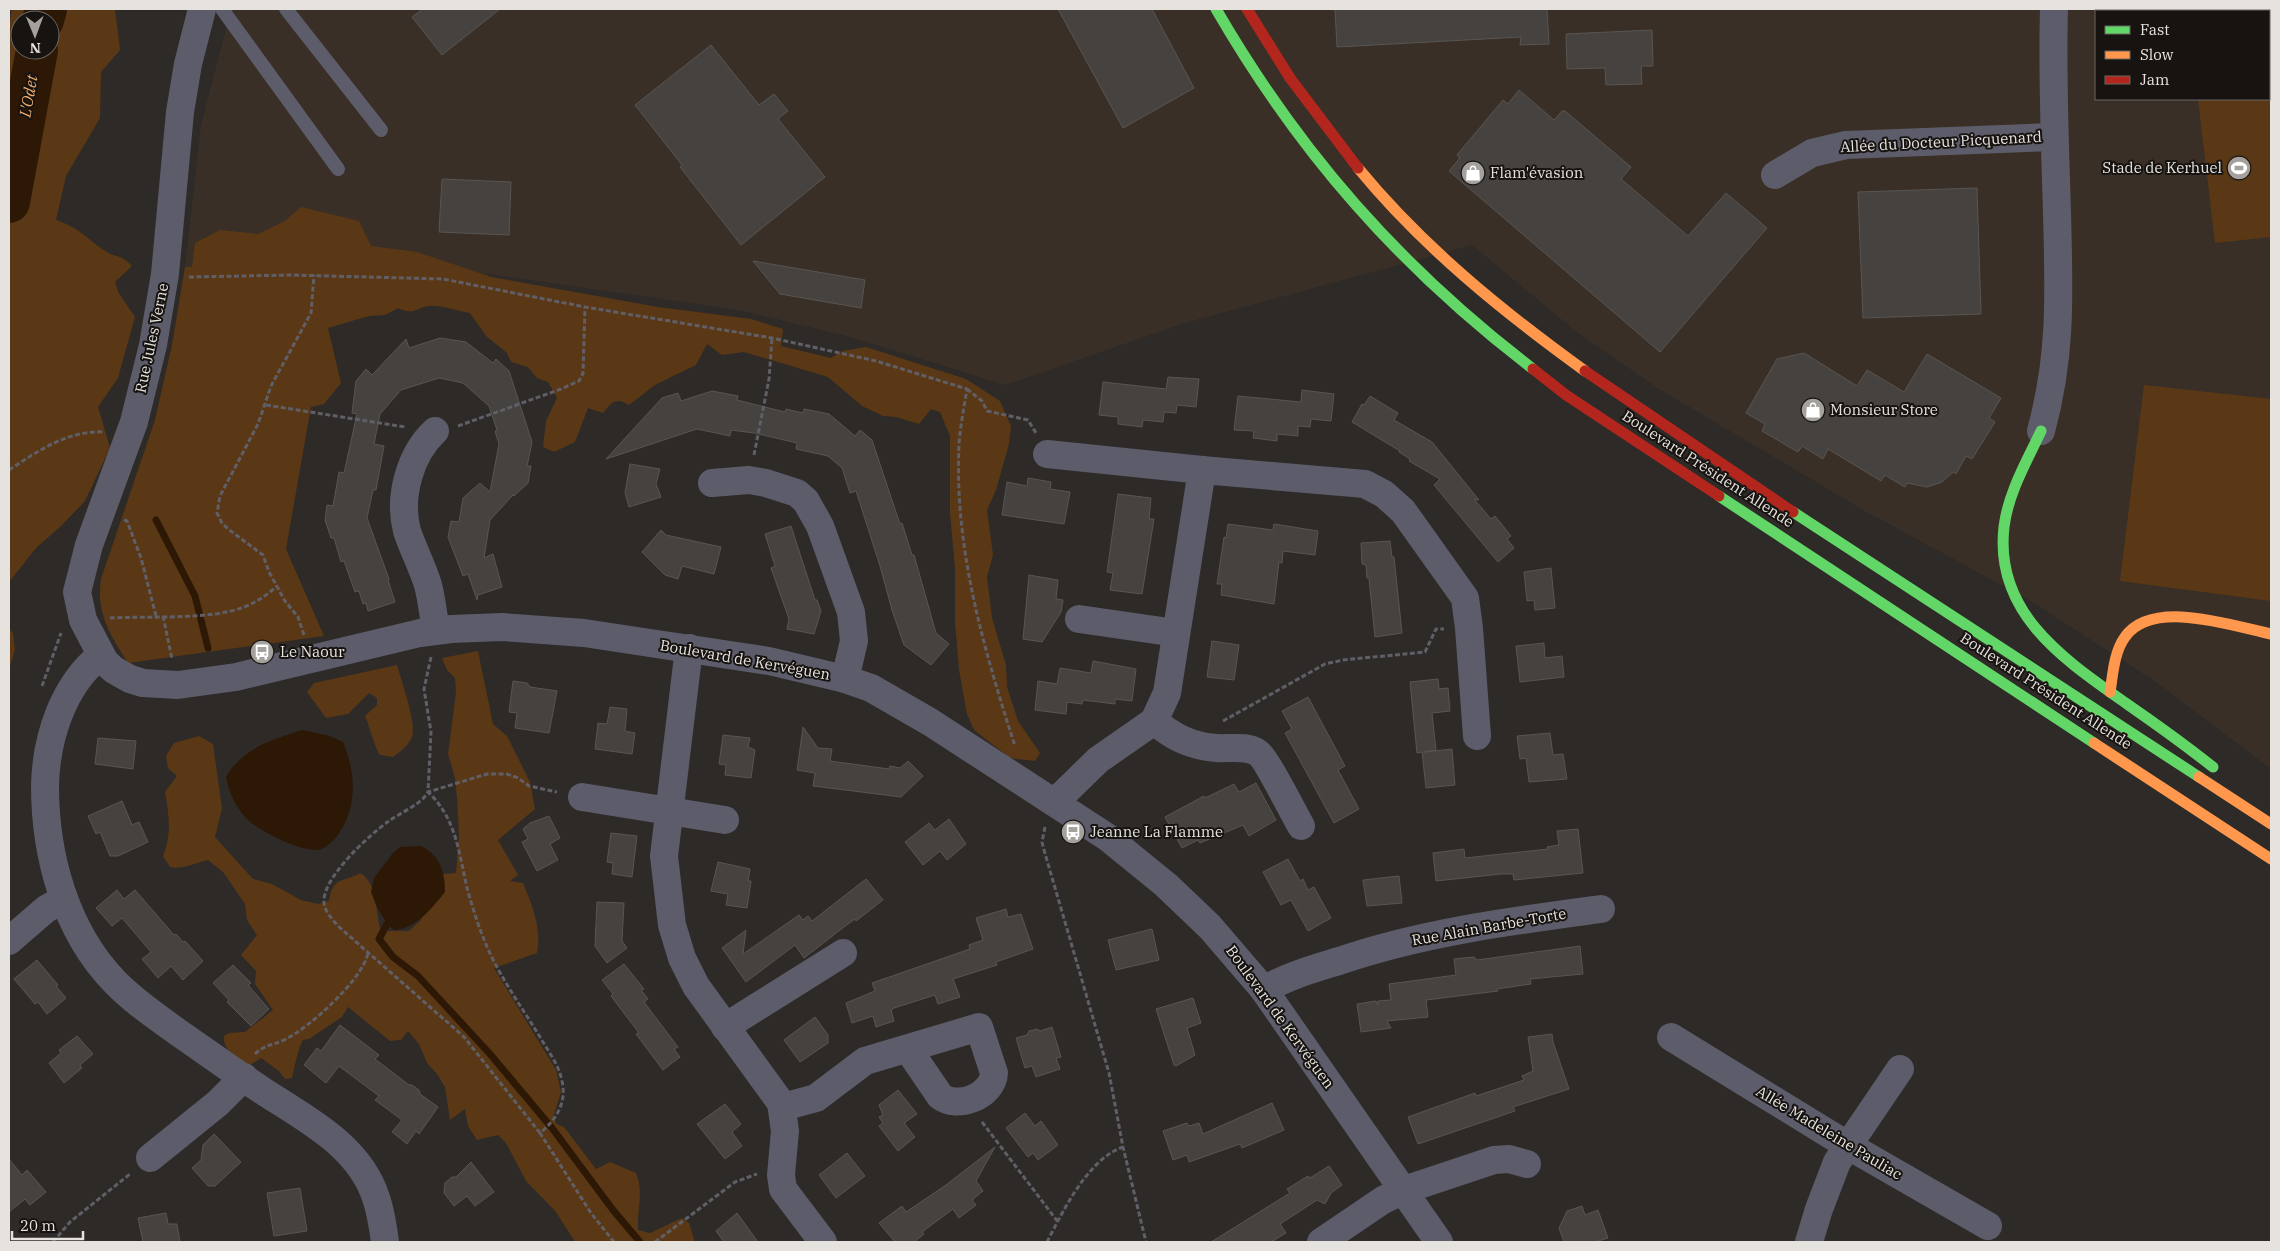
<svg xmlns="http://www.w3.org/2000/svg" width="2280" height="1251" viewBox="0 0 2280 1251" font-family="'IBM Plex Serif',serif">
<rect width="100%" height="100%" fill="#2d2a27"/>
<path fill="#392f26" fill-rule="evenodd" d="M231,9H2271V769L2156,682L2031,601L1863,510L1656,387L1578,333L1472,245L1185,323L1005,385L854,338L739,310L462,270L185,267L201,125ZM2096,11H2269V99H2096Z"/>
<g fill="#5a3815" fill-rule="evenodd">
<path d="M12,9H115L120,50L101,72L100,118L66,176L56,220C80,228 86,238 105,251C116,258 121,254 132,266L115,282L118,292L135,317L118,378L98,407L110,448L85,501L61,526L36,548L9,582V26ZM20,20H50V50H20Z"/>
<path d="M2187,9H2271V237L2215,243L2198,99H2269V11H2187Z"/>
<path d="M301,207L359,221L371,246L417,252L492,277L658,307L751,319L783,329L781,346L831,358L842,351L866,347L966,379L1000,401L1011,426L1009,444L996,490L987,510L993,555L987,577L992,618L1006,665L1007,687L1018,721L1040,753L1035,761L1010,758L974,730L967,714L959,670L955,622V568L950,513V436L940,412L931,409L919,424L896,417L883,416L862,406L828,377L744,352L722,355L707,344L696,365L655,385L629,405C616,397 612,402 603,413L588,408L575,442L554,452L543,447L546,421L557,398L548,382L537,378L528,367L511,362L507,353L486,336L470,313C458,311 442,305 429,306C415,308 415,316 398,308L385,315L369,316L328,328L341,383L324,404L311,407L286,549L324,636L128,663C110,635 96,614 101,579L155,420L172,345L185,267H192L195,243L220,230L258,234L285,221Z"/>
<path d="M2144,385L2271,399V601L2120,581Z"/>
<path d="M9,629L13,633L15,650L9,670Z"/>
<path d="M478,651L493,724L507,736L530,782L535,809L498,840L518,875L510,881L523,883C532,905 542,928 537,953L494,968L556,1070L561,1092L553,1118L557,1124L564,1127L596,1169L610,1162L636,1173C644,1193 637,1209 638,1230L650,1233L682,1218L689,1223L695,1242H575L556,1212L526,1181L506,1143L498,1135L477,1140L468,1126L465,1109L450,1120L445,1087L437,1074L427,1063L419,1044L408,1031L401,1040L390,1041L348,1007L342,1017L309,1039L303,1040C299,1046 294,1069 292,1078L285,1079L279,1071L261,1058L250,1065C238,1058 223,1053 224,1036L229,1033L245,1032L273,1010L255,984L256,971L241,955L257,935L247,920L245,904L223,872L208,860C196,863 181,870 170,867L163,856C172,834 169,815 165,792L177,776L168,768L166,756L174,743L199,736L213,744L222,808L215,837L253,879L272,884L301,900L318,904L329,901C333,875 344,883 360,873C378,883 375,912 381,931H409L421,920L428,897L443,874L456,873L459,835L457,798L455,778L448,754L456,692L455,678L447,670L442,658Z"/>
<path d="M397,665C401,680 417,724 412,737C408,746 401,751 393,757L380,755C375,748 369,725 365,716L377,705V698L369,693L348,714L326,718L307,692L314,683Z"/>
</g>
<g fill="#2c1805">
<path d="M302,730L330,736L343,742C356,773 358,809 337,836C333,841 328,846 322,849C306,855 262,832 249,821C237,810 229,793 226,777C243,748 271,740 302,730Z"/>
<path d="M421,846C440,855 445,872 445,892C432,908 416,929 394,930L387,924L377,907L371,892L374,878L393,853L400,847Z"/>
</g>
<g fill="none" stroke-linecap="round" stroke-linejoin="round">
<g stroke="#2c1805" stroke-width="7">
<path d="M156,520L195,596L208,648"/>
<path d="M387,924L379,939L393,957L418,976L490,1054L552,1128L613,1210L640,1242"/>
</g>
<g stroke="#2c1805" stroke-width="42">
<path d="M43,20L46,9"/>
<path d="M9,202L37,50"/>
</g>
</g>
<g fill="#45423f" stroke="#585552">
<path d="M423,9H500L442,55L412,17Z"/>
<path d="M1058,9H1152L1194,88L1123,128Z"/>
<path d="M1335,9H1547L1549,44L1520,45L1521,37L1337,47Z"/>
<path d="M1652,30L1653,66H1641L1642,84L1606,85L1605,68L1567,69L1566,34Z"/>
<path d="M711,45L759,105L774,94L788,111L778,119L825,177L741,245L680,167L682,165L635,105Z"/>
<path d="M1519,90L1554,120L1562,111H1565L1631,167L1621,179L1688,236L1726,193L1767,228L1660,352L1449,171L1460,158L1457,155L1503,100L1508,104Z"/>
<path d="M442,179L511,182L509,235L439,232Z"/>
<path d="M1977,188L1981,314L1863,318L1858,192Z"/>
<path d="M753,261L865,280L861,308L780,294Z"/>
<path d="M440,338L466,342L493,363L496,359L509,371L532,442L527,466H531L528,483L514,496L513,495L490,520L484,558L493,554L502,587L478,595L477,600L468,574L463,576L448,537L451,521L459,522L463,498L480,483L490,492L499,444L495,431L497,430L489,406L463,383L439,378L401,390L380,414L374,444L384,446L376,490H373L367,518L389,579L388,580L395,602L368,611L366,603L363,604L359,591L355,592L344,561L341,562L334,538H331L325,520L327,505L333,506L339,472L344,473L357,414L352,413L356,381L366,369L372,375L406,339L409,348Z"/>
<path d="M1804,353L1857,386L1867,370L1904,392L1927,354L2001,398L1989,418L1995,422L1972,459L1966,456L1956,474L1953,472L1942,482L1927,487L1907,483L1905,487L1885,475L1881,481L1828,449L1823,459L1802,446L1798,452L1762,431L1765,424L1746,413L1777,359Z"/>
<path d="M1168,377L1199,379L1196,407L1177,405L1176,413L1164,412L1163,422L1143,420L1142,427L1118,424V417L1099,415L1103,382L1166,389Z"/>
<path d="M1302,390L1334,394L1331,421L1311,419L1310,427L1298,426V436L1277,434V441L1253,438L1254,431L1234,430L1238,396L1301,402Z"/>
<path d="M712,391L738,396L737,400L785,412L786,409L803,413L804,409L829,414L855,436L860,430L872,440L900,524L902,523L912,555H914L936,633L949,644L931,665L904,645L892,610L880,566L856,491L850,493L842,468L828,456L796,449L797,443L754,433L731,430L730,436L697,429L606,459L662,398L678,393L681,401Z"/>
<path d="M1370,396L1398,413L1394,420L1432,442L1479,500L1474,499L1491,519L1495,516L1511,536L1507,539L1514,548L1498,562L1434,485L1440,479L1409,461L1410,459L1399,452L1400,451L1352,422L1362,404L1364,405Z"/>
<path d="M630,464L660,469L656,484L661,497L629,507L625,493Z"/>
<path d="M1028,478L1051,482L1050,489L1070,492L1064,524L1002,515L1007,482L1027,486Z"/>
<path d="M1118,494L1151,498L1149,519H1154L1142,594L1110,590L1113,573L1107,572Z"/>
<path d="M1228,524L1273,530L1274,524L1318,531L1315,555L1283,551L1282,563L1279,562L1274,604L1221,595L1222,584H1217L1224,537L1226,538Z"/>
<path d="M791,526L815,600H817L821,611L814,634L787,629L789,619L771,568L775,566L765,534Z"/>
<path d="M661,530L666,535L721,547L714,574L682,566L678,579L665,575L642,552Z"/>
<path d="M1390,541L1392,557H1394L1402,633L1375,637L1369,578H1367L1366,565L1362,564L1361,543Z"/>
<path d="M1551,568L1555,608L1535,610L1534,600L1527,601L1524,572Z"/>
<path d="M1029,575L1058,580L1056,599L1063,600L1061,612L1042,642L1023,639Z"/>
<path d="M1212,641L1239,645L1234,680L1207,677Z"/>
<path d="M1544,643L1545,658L1562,656L1564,677L1520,682L1516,646Z"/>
<path d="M1093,661L1136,669L1132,701L1115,699V704L1083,700L1082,704L1067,702L1066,714L1035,710L1038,681L1057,684L1060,668L1091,673Z"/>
<path d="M1438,679L1439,689L1448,688L1450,711L1432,713L1436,750L1424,752L1452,749L1455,785L1426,788L1422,752L1417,753L1410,682Z"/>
<path d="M513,681L527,683L530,687L557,691L549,733L515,728L517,713L509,712Z"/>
<path d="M1308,697L1345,766L1338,770L1359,809L1334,823L1285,733L1292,729L1282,711Z"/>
<path d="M610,707L627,709L625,731L635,733L632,754L595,749L598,723L607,724Z"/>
<path d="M803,727L818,748L832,749L830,761L889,769L890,766L900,768L908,761L923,776L901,797L813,786L815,773L797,770Z"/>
<path d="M1550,733L1553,755L1563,754L1567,779L1529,782L1526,758L1520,759L1517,736Z"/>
<path d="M723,735L750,738L748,747L755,750L751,778L725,775L726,765L719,764Z"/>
<path d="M98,738L136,741L133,769L95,764Z"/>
<path d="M1256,783L1276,820L1249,836L1243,825L1200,843L1198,840L1182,848L1165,817L1204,796L1205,798L1234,784L1239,792Z"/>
<path d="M122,801L132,825L139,822L148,842L118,856H110L100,832L96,834L88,816Z"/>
<path d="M549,816L560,838L550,844L558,860L537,871L522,842L528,839L523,829L530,823Z"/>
<path d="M949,819L966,844L947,860L940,851L923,865L905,842L929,823L935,830Z"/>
<path d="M1578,829L1583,873L1514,880L1513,874H1501L1436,881L1433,853L1464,849L1465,858L1548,849L1547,847L1559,845L1557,831Z"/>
<path d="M611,833L637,836L632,877L612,874L613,863L607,862Z"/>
<path d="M1288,859L1300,881L1303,879L1308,890L1314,887L1331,918L1308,931L1291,900L1281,905L1263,872Z"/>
<path d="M718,862L750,869L748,881H751L747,908L726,905L728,894L711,891Z"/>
<path d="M1399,876L1402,903L1367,906L1363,880Z"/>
<path d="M866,879L883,900L856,921L855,919L844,927L804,958L795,945L746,982L722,948L746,930L743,954L799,915L803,920L808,916L812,921Z"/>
<path d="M117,890L124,899L135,890L174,935L176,934L183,942L185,941L203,961L183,980L171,966L158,978L142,959L151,952L122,918L112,926L96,908Z"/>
<path d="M597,902L624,903L622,941L627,948L607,963L595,946Z"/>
<path d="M1006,909L1008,917L1021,914L1033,949L996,962L997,965L953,979L960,997L938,1004L935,995L894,1008L891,1010L894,1021L876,1027L873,1016L852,1023L846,1003L875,991L872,983L970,949L969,945L983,940L976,918Z"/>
<path d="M1152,929L1159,960L1116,970L1108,940Z"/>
<path d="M1580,946L1583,974L1530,979L1531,984L1497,989L1498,991L1426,1000L1428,1017L1387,1021L1391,1028L1361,1032L1357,1004L1376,1001L1378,1005V1001L1391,1000L1389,984L1456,975L1454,959L1474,957L1477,960Z"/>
<path d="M37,960L58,985L56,986L66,998L47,1014L38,1002L35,1004L14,979Z"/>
<path d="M624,964L644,989L641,990L648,999L644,1002L678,1047L674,1049L680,1057L663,1070L636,1034L639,1033L611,996L613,994L602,980Z"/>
<path d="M233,965L251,983L248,985L269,1009L251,1026L227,1002L229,1000L213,983Z"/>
<path d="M1193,998L1201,1023L1187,1028L1195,1055L1176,1066L1174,1065L1156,1009Z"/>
<path d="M815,1017L828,1035V1043L800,1062L784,1040Z"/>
<path d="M340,1025L379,1055L375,1059L409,1085H412L419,1090L420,1094L438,1107L419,1134L416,1131L407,1144L392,1132L402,1120L375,1100L379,1096L339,1066L326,1083L304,1065L317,1048L321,1051Z"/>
<path d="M1052,1027L1061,1057L1056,1058L1060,1069L1036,1077L1032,1066L1025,1068L1016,1038L1027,1035L1029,1031L1037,1029L1040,1031Z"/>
<path d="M1552,1034L1553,1042L1569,1089L1513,1107L1515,1111L1418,1144L1408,1117L1475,1093L1476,1096L1524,1080L1522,1076L1533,1071L1528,1037Z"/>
<path d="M77,1036L93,1054L80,1065L82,1068L64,1083L49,1063L61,1053L59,1050Z"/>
<path d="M898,1090L917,1114L904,1123L915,1137L898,1151L879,1126L883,1123L879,1117L883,1115L879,1105Z"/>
<path d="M1272,1103L1284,1130L1242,1148L1240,1144L1189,1162L1187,1155L1173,1160L1163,1131L1187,1123L1189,1126L1199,1123L1203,1134Z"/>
<path d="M725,1104L741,1124L732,1132L742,1146L725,1159L697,1124Z"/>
<path d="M1025,1113L1035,1126L1041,1121L1058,1145L1038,1160L1033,1153L1028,1157L1006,1128Z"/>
<path d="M214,1134L241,1162L215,1186H208L192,1168L201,1160L203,1145Z"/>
<path d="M995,1147L976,1181L983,1191L972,1200L976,1205L959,1218L953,1209L922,1232L924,1234L914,1242H895L879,1223L902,1206L906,1212L946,1185Z"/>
<path d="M847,1153L865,1176L836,1198L819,1175Z"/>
<path d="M9,1159L22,1175L27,1170L46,1192L30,1205L25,1199L9,1212Z"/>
<path d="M471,1162L494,1192L475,1206L467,1196L454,1206L444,1193L445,1183L452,1177H456Z"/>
<path d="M1329,1166L1342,1185L1331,1193L1325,1204L1317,1200L1280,1224L1286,1233L1271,1242H1211L1290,1193L1287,1189L1308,1176L1310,1178Z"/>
<path d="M300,1188L307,1231L274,1236L267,1193Z"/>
<path d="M1582,1206L1585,1215L1598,1210L1608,1238L1595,1242H1564L1559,1228L1567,1211Z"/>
<path d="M166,1213L168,1224H177L180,1242H143L138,1218Z"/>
<path d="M737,1213L758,1242H724L716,1231Z"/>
</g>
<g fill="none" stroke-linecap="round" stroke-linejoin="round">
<g stroke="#605f67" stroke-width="3" stroke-dasharray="5 2.5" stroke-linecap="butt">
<path d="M189,277L292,275L443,279L585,307L772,338L876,361L967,389C964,408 960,427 959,445C954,548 984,650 1015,746"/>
<path d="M967,389L982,401L987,411L1028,420L1036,433"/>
<path d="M266,405L405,427"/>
<path d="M458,426L561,389L579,381L583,373L585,307"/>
<path d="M754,455L769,379L772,338"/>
<path d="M9,470C38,451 68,430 104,432"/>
<path d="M124,520L127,521L141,558L156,616"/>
<path d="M163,616L172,659"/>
<path d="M110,618C147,616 212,620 244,607C257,602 267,595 277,586"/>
<path d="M304,635L298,617L285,601L269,572L263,555L228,529L222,523L217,513L220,496L258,424L271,386L311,313L314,275"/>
<path d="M431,657L424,689L431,732L428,792C456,818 459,853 467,888C472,906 478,925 485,942C499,976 521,1006 540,1037C548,1051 559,1065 562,1081C567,1103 556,1120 540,1133L591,1213L614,1242"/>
<path d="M42,686L61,633"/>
<path d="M1223,721L1325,664L1343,660L1425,652L1436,629H1444"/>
<path d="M1045,827L1042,842L1044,850L1109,1073L1123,1147L1146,1242"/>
<path d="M255,1054C267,1043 273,1046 286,1039C310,1027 363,979 368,953"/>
<path d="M982,1122L1058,1222"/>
<path d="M540,1133L464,1037L338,926C332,919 325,912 324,903C321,879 370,834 389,821C401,812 421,805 428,792L487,774H507L518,778L529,786L557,792"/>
<path d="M53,1242L70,1222L130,1174"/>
<path d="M655,1242L735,1182L757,1174"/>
<path d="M1047,1242C1063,1211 1088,1159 1123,1147"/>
</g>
<g stroke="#5d5c6b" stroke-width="14">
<path d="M222,9L338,169"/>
<path d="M286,9L381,130"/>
</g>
<g stroke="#5d5c6b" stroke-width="28">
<path d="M202,9L188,64L180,112L165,274L153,345L134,422L89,545L77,592L83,620L105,662L114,670L130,679L143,683L178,685L236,677L420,633L451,629L502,627L584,633L769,661L845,679L871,688L930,722L1107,837L1166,885L1210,927L1264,990L1439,1242"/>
<path d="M1775,175L1812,153L1846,145L2054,137"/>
<path d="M435,431C410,454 398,497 407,531C413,549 422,566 428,585C432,600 433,615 436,630"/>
<path d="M2041,431C2062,354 2059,292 2057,213C2055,145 2052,77 2054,9"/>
<path d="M1047,454L1202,470"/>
<path d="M712,483L749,480L766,483L797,493L806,501L820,526L851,612L854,641L845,679"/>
<path d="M1079,619L1176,633"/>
<path d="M689,648L664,856L672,925L682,958L696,986L781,1103L785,1131L781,1175L783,1189L823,1242"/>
<path d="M101,655C63,685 46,738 45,786C45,855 65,930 114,981C133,1001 157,1017 179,1033C208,1053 237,1074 266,1093C308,1120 360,1147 376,1198C381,1212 383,1227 385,1242"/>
<path d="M1154,721C1173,737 1191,746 1216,748C1230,749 1247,745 1258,753C1266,758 1294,814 1301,826"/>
<path d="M582,797L725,820"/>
<path d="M1055,802L1098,760L1154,721L1167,693L1202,470L1365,484L1384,494L1403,511L1465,598L1469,628L1477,736"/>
<path d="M9,941L46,909L64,899"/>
<path d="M1264,990C1287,976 1313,969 1339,961C1424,932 1512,921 1601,909"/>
<path d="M725,1027L843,953"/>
<path d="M1671,1037L1847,1145L1988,1226"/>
<path d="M783,1107L816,1098L865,1061L979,1027L994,1073C993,1096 957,1110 940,1096L908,1049"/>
<path d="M150,1158L218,1103L244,1077"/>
<path d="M1321,1242L1383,1200L1404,1190L1494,1160L1509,1159L1527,1164"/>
<path d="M1809,1242L1819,1209L1837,1162L1900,1069"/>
</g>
<g stroke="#63d668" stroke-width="11">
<path d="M1216,9C1300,154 1400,267 1533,369"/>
<path d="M2041,431C2027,461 2008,493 2004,527C1994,614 2065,660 2127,704C2156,724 2185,745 2213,767"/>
<path d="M1719,496L2094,743"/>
<path d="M1793,512L2199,777"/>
</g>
<g stroke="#ff974d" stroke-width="11">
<path d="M1358,168C1423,247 1502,311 1585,371"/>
<path d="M2110,692C2113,674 2114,652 2125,637C2152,598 2233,626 2271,634"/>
<path d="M2094,743L2271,859"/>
<path d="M2199,777L2271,824"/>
</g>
<g stroke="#b3261e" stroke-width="11">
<path d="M1247,9L1290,78L1358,168"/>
<path d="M1533,369L1566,395L1719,496"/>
<path d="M1585,371L1793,512"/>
</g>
</g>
<defs>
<g id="stadium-disc" transform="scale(1.25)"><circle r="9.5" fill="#a5a29e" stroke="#161310"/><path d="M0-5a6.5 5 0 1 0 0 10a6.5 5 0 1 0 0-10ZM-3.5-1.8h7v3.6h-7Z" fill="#fff"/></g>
<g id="shop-disc" transform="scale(1.25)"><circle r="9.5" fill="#a5a29e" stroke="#161310"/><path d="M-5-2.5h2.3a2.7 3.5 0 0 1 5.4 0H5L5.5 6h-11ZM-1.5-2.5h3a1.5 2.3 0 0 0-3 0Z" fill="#fff"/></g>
<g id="bus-disc" transform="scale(1.25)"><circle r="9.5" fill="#a5a29e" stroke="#161310"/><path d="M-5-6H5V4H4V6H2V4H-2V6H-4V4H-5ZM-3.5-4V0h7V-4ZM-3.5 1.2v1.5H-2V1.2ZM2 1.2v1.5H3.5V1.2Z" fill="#fff"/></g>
</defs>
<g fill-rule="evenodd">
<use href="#stadium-disc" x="2239" y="168"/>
<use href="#shop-disc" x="1473" y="173"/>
<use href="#shop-disc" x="1813" y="410"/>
<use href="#bus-disc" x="262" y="652"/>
<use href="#bus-disc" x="1073" y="832"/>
</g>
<g text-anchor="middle" stroke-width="4" stroke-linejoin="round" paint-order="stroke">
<g font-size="15" fill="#e6e2de" stroke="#161310">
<text transform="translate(1941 142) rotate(-3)" y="5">Allée du Docteur Picquenard</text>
<text transform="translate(152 338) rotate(-78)" y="5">Rue Jules Verne</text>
<text transform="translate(1708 469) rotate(33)" y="5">Boulevard Président Allende</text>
<text transform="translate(745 660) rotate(10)" y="5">Boulevard de Kervéguen</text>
<text transform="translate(2046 691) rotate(33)" y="5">Boulevard Président Allende</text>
<text transform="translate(1489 927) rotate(-10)" y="5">Rue Alain Barbe-Torte</text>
<text transform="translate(1280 1017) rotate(54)" y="5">Boulevard de Kervéguen</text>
<text transform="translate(1829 1133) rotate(31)" y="5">Allée Madeleine Pauliac</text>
</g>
<g font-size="15" fill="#e6e2de" stroke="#161310" text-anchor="start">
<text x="2222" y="173" text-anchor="end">Stade de Kerhuel</text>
<text x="1490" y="178">Flam'évasion</text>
<text x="1830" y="415">Monsieur Store</text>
<text x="280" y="657">Le Naour</text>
<text x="1090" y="837">Jeanne La Flamme</text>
</g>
<g font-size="16" font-style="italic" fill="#f5ac69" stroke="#161310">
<text transform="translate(28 96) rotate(-80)" y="6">L'Odet</text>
</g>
</g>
<rect width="2280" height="1251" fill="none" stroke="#e6e2de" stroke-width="20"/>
<rect x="2095" y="10" width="175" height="90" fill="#161310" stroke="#696662"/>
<rect x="2105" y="26" width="25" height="8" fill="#63d668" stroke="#696662"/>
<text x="2140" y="35" font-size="15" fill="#e6e2de">Fast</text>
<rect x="2105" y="51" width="25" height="8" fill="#ff974d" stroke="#696662"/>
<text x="2140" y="60" font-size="15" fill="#e6e2de">Slow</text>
<rect x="2105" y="76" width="25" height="8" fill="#b3261e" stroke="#696662"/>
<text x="2140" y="85" font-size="15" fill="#e6e2de">Jam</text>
<g transform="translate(35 35) rotate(179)"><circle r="24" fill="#161310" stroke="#696662"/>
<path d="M0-4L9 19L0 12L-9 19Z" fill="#a5a29e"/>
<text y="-8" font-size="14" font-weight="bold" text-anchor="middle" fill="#e6e2de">N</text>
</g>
<path d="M12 1231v8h71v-8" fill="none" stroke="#e6e2de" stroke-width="2.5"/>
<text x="20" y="1231" font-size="15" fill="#e6e2de" stroke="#161310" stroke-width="4" paint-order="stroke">20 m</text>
</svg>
